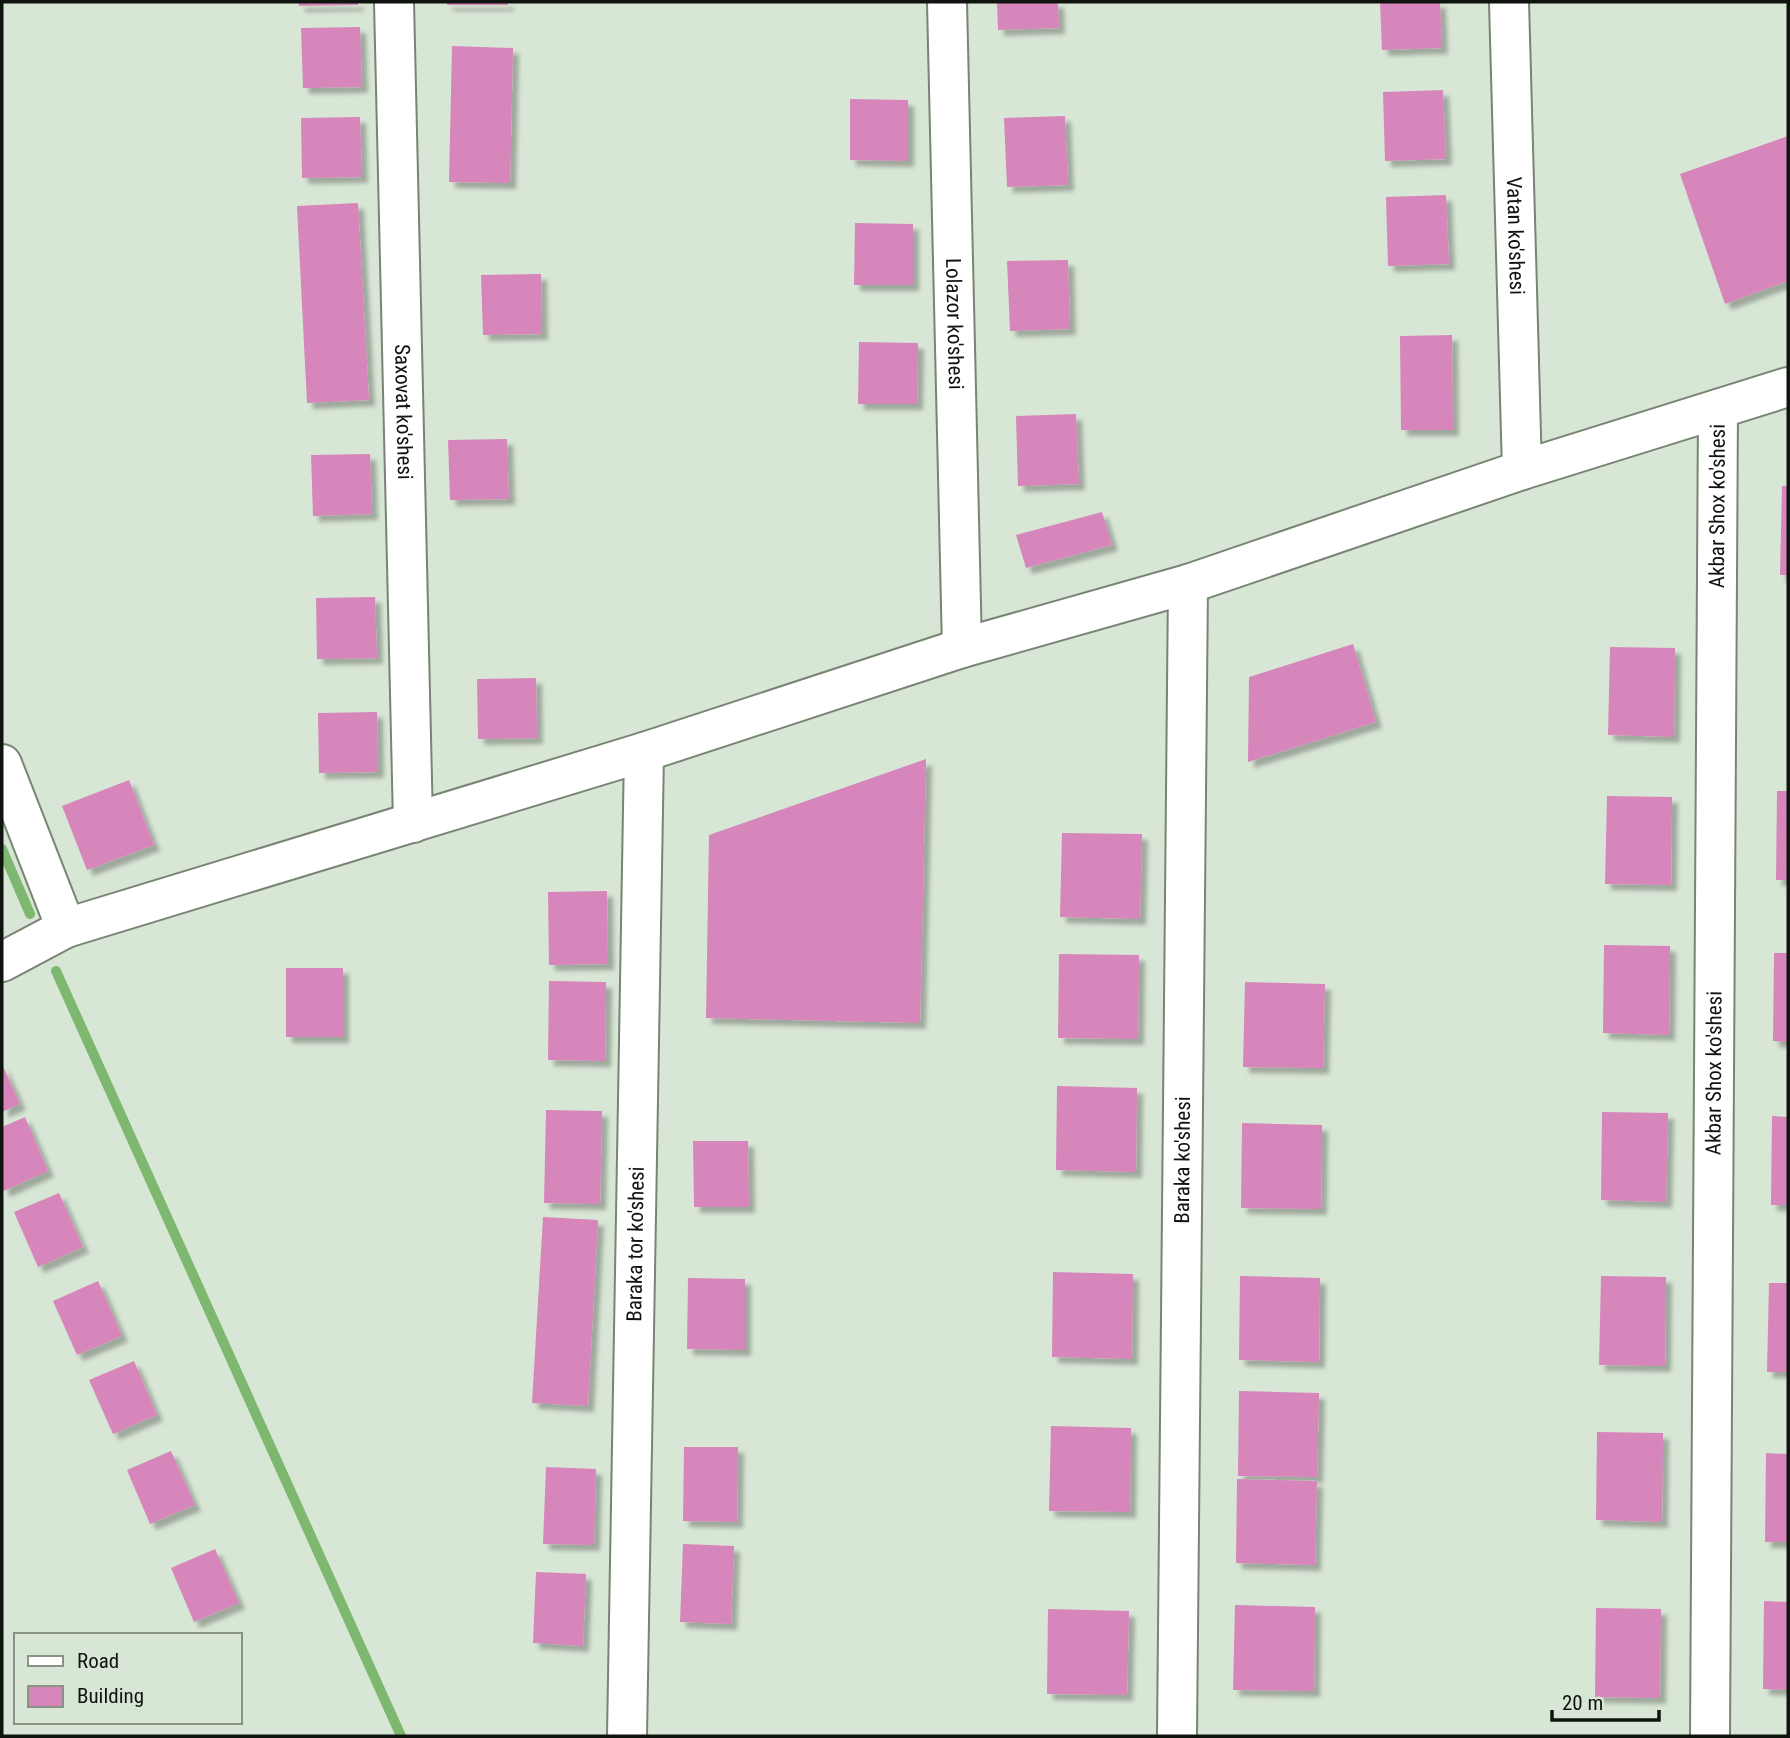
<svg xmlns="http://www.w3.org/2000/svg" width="1790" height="1738" viewBox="0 0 1790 1738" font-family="'Roboto Condensed',sans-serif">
<defs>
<filter id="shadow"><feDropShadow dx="6" dy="6" stdDeviation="2" flood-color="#0004"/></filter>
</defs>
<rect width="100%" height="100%" fill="#d8e6d5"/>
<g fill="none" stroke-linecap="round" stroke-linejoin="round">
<g stroke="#7eb76f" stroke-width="10">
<path d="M2,849L30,914"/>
<path d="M56,971L401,1736"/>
</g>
</g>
<g fill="#d686ba" filter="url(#shadow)">
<path d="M299,2H358V5L299,6Z"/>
<rect x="447" y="2" width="61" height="3"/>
<path d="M997,2H1058L1059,28L998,30Z"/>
<path d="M1380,2H1440L1442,48L1382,50Z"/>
<path d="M360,27L362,87L303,88L301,28Z"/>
<path d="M452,46L513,48L510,183L449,182Z"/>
<path d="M1443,90L1446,159L1385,161L1383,92Z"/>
<path d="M850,99L908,100V161L850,160Z"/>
<path d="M1065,116L1068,185L1007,187L1004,118Z"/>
<path d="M360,117L362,177L302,178L301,118Z"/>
<path d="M1788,136V281L1725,304L1680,174Z"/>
<path d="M1446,195L1449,264L1388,266L1386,197Z"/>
<path d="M358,203L369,400L307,403L297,206Z"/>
<path d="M855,223L913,224V285H854Z"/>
<path d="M1068,260L1070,329L1010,331L1007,261Z"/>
<path d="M541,274L542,334L483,335L481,275Z"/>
<path d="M1452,335L1453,430H1401L1400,336Z"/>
<path d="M859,342L918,343L917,404H858Z"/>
<path d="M1076,414L1079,484L1018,486L1016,416Z"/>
<path d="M507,439L509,499L450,500L448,440Z"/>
<path d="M370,454L372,514L313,516L311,455Z"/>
<path d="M1782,486H1788V575H1780Z"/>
<path d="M1102,512L1112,545L1026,568L1016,535Z"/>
<path d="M375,597L377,658L317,659L316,598Z"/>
<path d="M1353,644L1376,722L1248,762L1249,677Z"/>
<path d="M1610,647L1675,648L1674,737L1608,735Z"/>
<path d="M536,678L537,738L478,739L477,679Z"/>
<path d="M377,712L378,772L319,773L318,713Z"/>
<path d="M926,759L920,1023L706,1018L709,835Z"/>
<path d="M129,780L154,845L87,870L62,806Z"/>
<path d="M1777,791H1788V880H1776Z"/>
<path d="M1607,796L1672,797L1671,885L1605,884Z"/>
<path d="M1062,833L1142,834L1140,919L1060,917Z"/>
<path d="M607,891L608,964L549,965L548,892Z"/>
<path d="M1604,945L1670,946L1669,1035L1603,1033Z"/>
<path d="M1774,953H1788V1042L1773,1041Z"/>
<path d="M1059,954L1139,955L1138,1039L1058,1038Z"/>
<rect x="286" y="968" width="57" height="69"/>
<path d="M549,981L606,982L605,1061L548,1060Z"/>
<path d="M1245,982L1325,984L1323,1068L1243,1067Z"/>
<path d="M2,1064L20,1104L2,1112Z"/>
<path d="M1057,1086L1137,1088L1136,1172L1056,1170Z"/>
<path d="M546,1110L602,1111L600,1204L544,1203Z"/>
<path d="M1602,1112L1668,1113L1666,1202L1601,1200Z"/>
<path d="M1772,1116L1788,1117V1205H1771Z"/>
<path d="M25,1117L48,1171L4,1191L2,1187V1127Z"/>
<path d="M1242,1123L1322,1125L1321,1209L1241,1208Z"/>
<path d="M693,1141H748L749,1207H694Z"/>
<path d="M59,1193L83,1247L38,1267L14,1212Z"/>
<path d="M543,1217L598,1220L588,1406L532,1403Z"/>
<path d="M1053,1272L1133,1274L1132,1359L1052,1357Z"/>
<path d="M1240,1276L1320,1278L1319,1362L1239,1360Z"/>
<path d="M1601,1276L1666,1277L1665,1366L1599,1365Z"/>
<path d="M688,1278L745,1279V1350L687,1349Z"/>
<path d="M98,1281L122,1336L77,1355L53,1301Z"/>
<path d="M1769,1283H1788V1372H1767Z"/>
<path d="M134,1361L157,1415L113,1434L89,1380Z"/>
<path d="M1239,1391L1319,1393L1317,1477L1238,1476Z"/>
<path d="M1051,1426L1131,1428L1130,1512L1049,1511Z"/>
<path d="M1597,1432L1663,1433L1662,1522L1596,1520Z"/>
<path d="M684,1447H738L737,1522L683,1521Z"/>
<path d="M171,1451L195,1505L150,1524L127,1470Z"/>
<path d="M1766,1453L1788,1454V1542H1765Z"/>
<path d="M546,1467L596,1469L594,1545L543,1544Z"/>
<path d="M1237,1479L1317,1481L1315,1565L1236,1563Z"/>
<path d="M683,1544L734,1546L731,1624L680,1622Z"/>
<path d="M215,1549L239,1603L194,1622L171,1568Z"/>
<path d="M536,1572L586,1574L583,1646L533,1643Z"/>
<path d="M1764,1601L1788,1602V1690L1763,1689Z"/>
<path d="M1235,1605L1315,1607L1314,1691L1233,1690Z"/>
<path d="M1596,1608L1661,1609L1660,1698L1595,1697Z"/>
<path d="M1048,1609L1129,1611L1127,1695L1047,1694Z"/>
</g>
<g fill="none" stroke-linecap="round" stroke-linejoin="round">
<g stroke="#788474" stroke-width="42">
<g id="street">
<path id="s1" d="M394,2L413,823"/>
<path id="s2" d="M947,2L962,648"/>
<path id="s3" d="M1509,2L1522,470"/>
<path d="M2,764L66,928"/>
<path id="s4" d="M627,1736L644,752"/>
<path id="s5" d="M1177,1736L1188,584"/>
<path id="s6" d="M1710,1736L1718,409"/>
</g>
</g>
<g stroke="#788474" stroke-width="42">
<path id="secondary" d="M2,962L66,928L644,752L962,648L1188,584L1522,470L1788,387"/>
</g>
<use href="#street" stroke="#fff" stroke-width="38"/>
<use href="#secondary" stroke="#fff" stroke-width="38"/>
</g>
<g text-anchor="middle" stroke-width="6" stroke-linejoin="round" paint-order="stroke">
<g font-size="21" fill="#0f140e" stroke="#d8e6d5">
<text dy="7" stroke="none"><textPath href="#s3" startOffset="234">Vatan ko'shesi</textPath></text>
<text dy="7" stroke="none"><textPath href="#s2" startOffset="322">Lolazor ko'shesi</textPath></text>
<text dy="7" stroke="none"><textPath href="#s1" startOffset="410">Saxovat ko'shesi</textPath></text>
<text dy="7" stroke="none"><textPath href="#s6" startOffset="1230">Akbar Shox ko'shesi</textPath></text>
<text dy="7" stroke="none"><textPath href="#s6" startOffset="663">Akbar Shox ko'shesi</textPath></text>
<text dy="7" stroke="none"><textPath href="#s5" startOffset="576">Baraka ko'shesi</textPath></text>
<text dy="7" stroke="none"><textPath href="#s4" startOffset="492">Baraka tor ko'shesi</textPath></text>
</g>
</g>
<rect width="1790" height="1738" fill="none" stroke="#0f140e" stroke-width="7"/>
<rect x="14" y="1633" width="228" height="91" fill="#d8e6d5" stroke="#889285" stroke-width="2"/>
<rect x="28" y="1656" width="35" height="10" fill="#ffffff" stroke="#889285" stroke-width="2"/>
<text x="77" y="1668" font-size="21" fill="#0f140e">Road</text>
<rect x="28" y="1686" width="35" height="21" fill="#d686ba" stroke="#889285" stroke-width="2"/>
<text x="77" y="1703" font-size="21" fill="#0f140e">Building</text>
<path d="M1552 1710v10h107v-10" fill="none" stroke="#0f140e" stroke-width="3.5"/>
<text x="1562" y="1710" font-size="21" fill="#0f140e" stroke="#d8e6d5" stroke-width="5" paint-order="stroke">20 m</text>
</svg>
